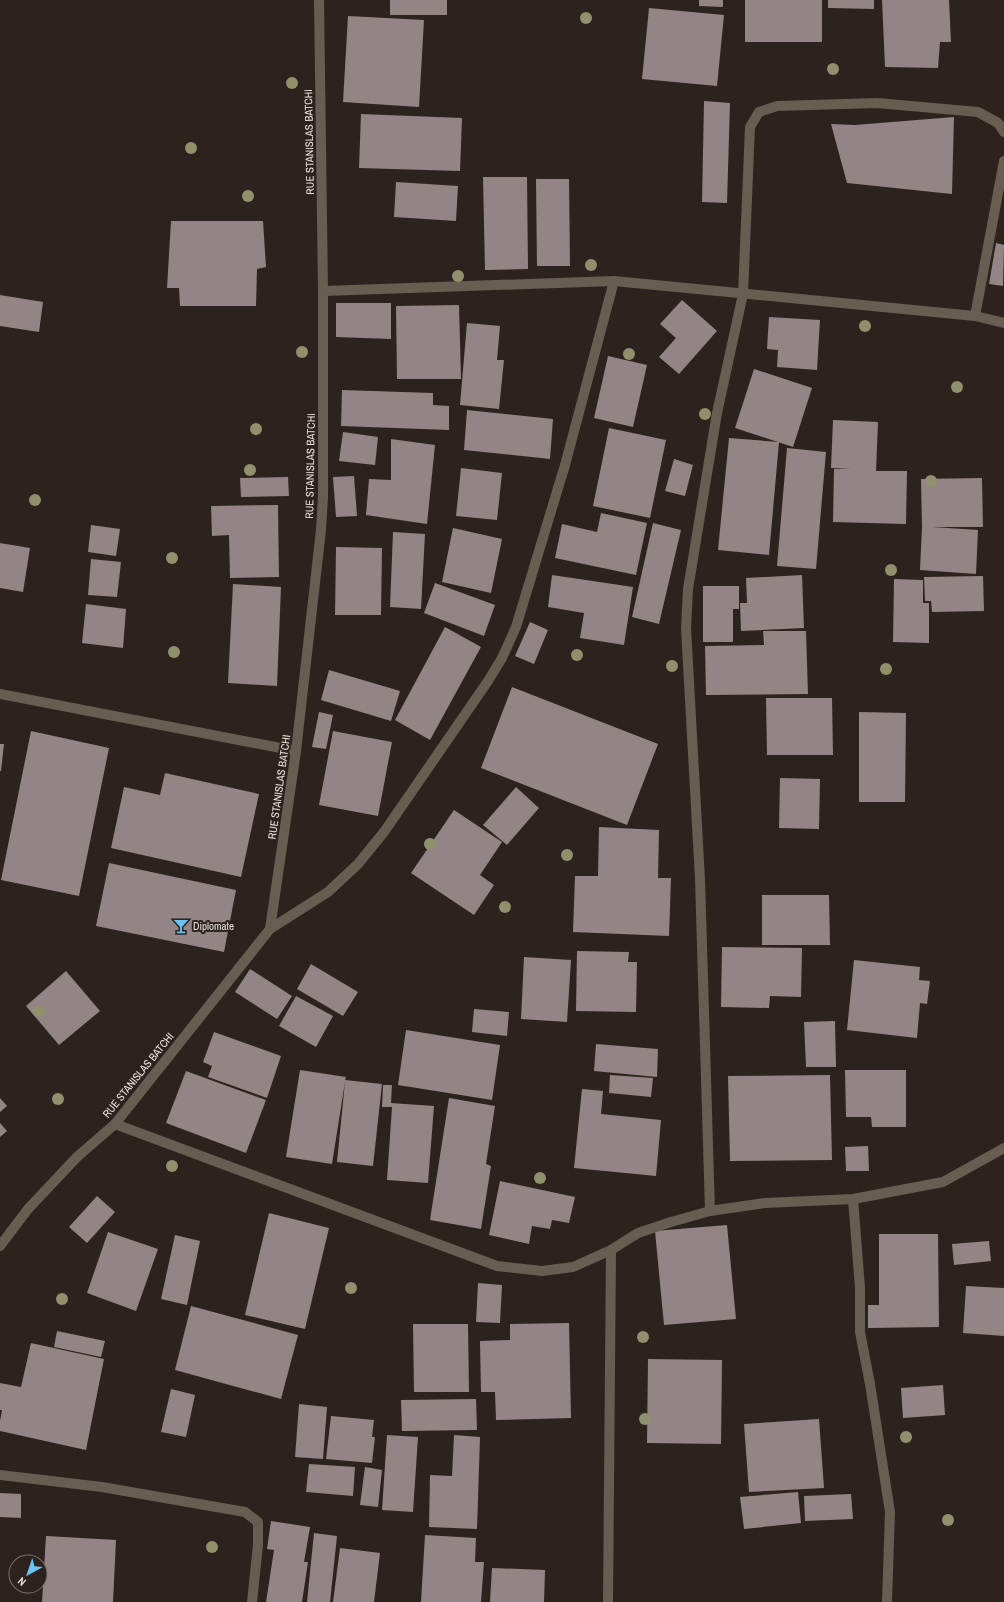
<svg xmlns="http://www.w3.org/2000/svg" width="1004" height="1602" viewBox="0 0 1004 1602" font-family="'Archivo Narrow',sans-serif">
<rect width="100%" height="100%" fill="#2d231e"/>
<g fill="#938485">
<rect x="390" y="0" width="57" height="15"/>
<path d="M699,0H723V7L699,6Z"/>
<rect x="745" y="0" width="77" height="42"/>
<path d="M828,0H874V9L828,8Z"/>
<path d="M882,0H949L951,42H940L938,68L885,67Z"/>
<path d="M649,8L724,15L717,86L642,79Z"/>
<path d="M348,16L424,20L419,107L343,102Z"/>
<path d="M704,101L730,103L727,203L702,202Z"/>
<path d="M361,114L462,118L460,171L359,168Z"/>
<path d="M954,117L952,194L847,183L831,124L855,125Z"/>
<path d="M483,177H527L528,269L485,270Z"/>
<path d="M536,179H569L570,266H537Z"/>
<path d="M396,182L458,186L456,221L394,217Z"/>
<path d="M171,221H263L266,267L257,269L256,306H180L179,288H167Z"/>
<path d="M996,243L1004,245L1003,286L989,284Z"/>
<path d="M0,295L43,302L39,332L0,326Z"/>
<path d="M682,300L717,331L679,374L659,357L676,338L660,324Z"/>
<path d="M336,303H391V339L336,337Z"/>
<path d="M459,305L461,379H397L396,306Z"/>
<path d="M769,317L820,320L817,370L777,367L778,350L767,349Z"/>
<path d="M467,323L500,326L497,360H504L499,409L460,405Z"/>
<path d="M608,356L647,365L633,427L594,418Z"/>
<path d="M754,369L812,388L793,447L735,428Z"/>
<path d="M342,390L433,393V405L449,406V430L341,426Z"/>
<path d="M467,410L553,419L550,459L464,450Z"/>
<path d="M833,420L878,422L876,471H907L906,524L833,522L834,469H851L831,468Z"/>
<path d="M609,428L666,440L650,518L593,506Z"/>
<path d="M343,432L378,437L375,465L339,461Z"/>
<path d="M729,438L779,442L769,555L718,550Z"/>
<path d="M391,439L435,445L427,524L366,515L369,479L391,480Z"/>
<path d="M787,448L826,452L816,569L777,566Z"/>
<path d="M674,459L693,465L685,496L665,491Z"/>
<path d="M461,468L502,473L497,520L456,516Z"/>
<path d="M354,476L357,516L336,517L333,477Z"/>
<path d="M288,477L289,496L241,497L240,478Z"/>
<path d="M982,478L983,527H933L978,530L976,574L920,570L922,527L921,479Z"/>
<path d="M278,505L279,577L230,578L229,535L212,536L211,506Z"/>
<path d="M601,513L647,523L636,575L555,558L562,524L597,532Z"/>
<path d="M653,523L681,530L659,624L632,617Z"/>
<path d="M91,525L120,529L116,556L88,552Z"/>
<path d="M453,528L502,539L491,593L442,582Z"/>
<path d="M393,532L425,534L421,609L390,607Z"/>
<path d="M0,543L30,548L23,592L0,588Z"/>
<path d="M336,547L382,548L381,615H335Z"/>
<path d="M91,559L121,562L117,597L88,595Z"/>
<path d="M552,575L633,587L624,645L580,638L584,613L548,607Z"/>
<path d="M802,575L804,628L741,631L740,603H747L746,578Z"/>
<path d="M983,576L984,611L932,612L931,601H925L924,577Z"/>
<path d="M894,579L923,580V603H929V643L893,642Z"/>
<path d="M435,583L495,605L484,636L424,613Z"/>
<path d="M233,584L281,587L277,686L228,683Z"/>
<path d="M703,586H739V609H733V642H703Z"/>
<path d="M86,604L126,609L123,648L82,643Z"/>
<path d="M530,622L548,630L534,664L515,656Z"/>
<path d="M445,627L481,647L430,740L395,720Z"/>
<path d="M763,631H806L808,694L706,695L705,646L764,645Z"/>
<path d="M329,670L400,691L391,721L321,700Z"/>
<path d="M512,687L658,744L627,825L481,768Z"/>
<path d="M766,698H832L833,755H767Z"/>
<path d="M319,712L333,715L326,749L312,747Z"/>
<path d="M859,712L906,713L905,802H859Z"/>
<path d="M31,731L109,748L79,896L1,880Z"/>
<path d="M333,731L392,742L378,816L319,805Z"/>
<path d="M0,744H4L1,771H0Z"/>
<path d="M165,773L259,794L241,877L111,848L124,787L160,795Z"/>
<path d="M780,778L820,779L819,829L779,828Z"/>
<path d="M516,787L539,808L507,845L483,825Z"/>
<path d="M454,810L502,842L480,875L494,885L474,915L411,873Z"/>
<path d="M599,827L659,830L658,878H671L669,936L573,932L575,876H598Z"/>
<path d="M109,863L236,890L224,952L96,926Z"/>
<path d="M762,895H829L830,945H762Z"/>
<path d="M722,947L802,948L801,997L770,996L769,1008L721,1007Z"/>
<path d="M577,951L629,952L628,962H637L636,1012L576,1011Z"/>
<path d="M524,957L571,960L567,1022L521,1019Z"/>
<path d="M854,960L920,967L919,980L930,981L927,1004L920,1003L917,1038L847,1030Z"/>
<path d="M311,964L358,992L343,1016L297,989Z"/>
<path d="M250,969L292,996L277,1019L235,992Z"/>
<path d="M66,971L100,1011L59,1045L26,1006Z"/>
<path d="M296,996L333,1016L316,1047L279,1026Z"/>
<path d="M474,1009L509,1012L507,1036L472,1032Z"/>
<path d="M835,1021L836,1067H806L804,1022Z"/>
<path d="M406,1030L500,1045L492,1100L398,1085Z"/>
<path d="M214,1032L281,1056L267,1098L208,1077L212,1066L203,1062Z"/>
<path d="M596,1044L658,1049L657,1077L594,1071Z"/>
<path d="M300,1070L346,1077L345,1080L382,1084L373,1166L337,1162L345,1082L332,1164L286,1157Z"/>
<path d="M845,1070H906V1127H872L871,1117H846Z"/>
<path d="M186,1071L266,1100L246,1153L166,1123Z"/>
<path d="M610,1075L653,1078L651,1097L609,1093Z"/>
<path d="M830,1075L832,1160L730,1161L728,1076Z"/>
<path d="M383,1085H392L391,1103L434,1106L428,1183L387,1180L392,1107H382Z"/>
<path d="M582,1089L603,1091L601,1114L661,1120L656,1176L574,1168Z"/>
<path d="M0,1098L7,1106L0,1112Z"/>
<path d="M449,1098L495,1106L486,1164L491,1166L481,1229L430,1220Z"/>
<path d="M0,1123L7,1131L0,1137Z"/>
<path d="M868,1146L869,1171H846L845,1147Z"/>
<path d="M500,1181L575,1197L569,1223L552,1220L550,1229L532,1226L529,1244L489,1235Z"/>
<path d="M97,1196L115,1212L87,1243L69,1227Z"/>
<path d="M269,1213L329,1228L305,1329L245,1315Z"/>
<path d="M727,1225L736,1319L664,1325L655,1231Z"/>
<path d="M108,1232L158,1249L136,1311L87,1293Z"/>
<path d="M879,1234H938L939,1327L868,1328V1305H879Z"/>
<path d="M175,1235L200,1241L187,1305L161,1299Z"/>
<path d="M989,1241L991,1261L954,1265L952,1244Z"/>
<path d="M478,1283L502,1285L500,1323L476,1322Z"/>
<path d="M966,1286L1004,1288V1336L963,1333Z"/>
<path d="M191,1306L298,1335L281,1399L175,1370Z"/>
<path d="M569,1323L571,1418L496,1420L495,1392H481L480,1341L510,1340V1324Z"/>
<path d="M413,1324H468L469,1392H414Z"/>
<path d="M57,1331L105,1341L101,1357L54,1347Z"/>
<path d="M31,1343L104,1359L86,1450L0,1431V1421L2,1410H0V1383L21,1387Z"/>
<path d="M648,1359L722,1360L721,1444L647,1443Z"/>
<path d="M943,1385L945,1415L903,1418L901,1388Z"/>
<path d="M171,1389L195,1395L186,1437L161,1432Z"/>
<path d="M476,1399L477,1430L402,1431L401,1400Z"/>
<path d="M299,1404L327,1407L323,1459L295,1457Z"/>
<path d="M331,1416L374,1420L372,1437H375L372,1463L326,1459Z"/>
<path d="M819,1419L824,1488L749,1492L744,1424Z"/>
<path d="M387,1435L418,1437L413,1512L382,1510Z"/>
<path d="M454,1435L480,1437L477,1529L429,1527L430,1475L452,1476Z"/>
<path d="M309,1464L355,1467L353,1496L306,1492Z"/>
<path d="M365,1467L382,1470L378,1507L360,1505Z"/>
<path d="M798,1492L801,1523L744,1529L740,1497Z"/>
<path d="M0,1493L21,1494V1518L0,1517Z"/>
<path d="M851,1494L853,1519L805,1521L804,1496Z"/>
<path d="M271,1521L310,1527L304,1562H308L302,1602H266L274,1550L267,1549Z"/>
<path d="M314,1533L337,1536L330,1602H307Z"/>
<path d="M425,1535L476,1538L475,1562H484L481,1602H421Z"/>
<path d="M46,1536L116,1540L113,1602H42Z"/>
<path d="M340,1548L380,1553L374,1602H333Z"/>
<path d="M492,1568L545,1570L544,1602H490Z"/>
</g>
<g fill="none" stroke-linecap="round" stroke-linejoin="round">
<g stroke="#665e51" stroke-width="10">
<path d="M323,291L614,281L975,316L1004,323"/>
<path d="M975,316L1004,161"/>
<path d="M0,694L296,751"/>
<path d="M270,929L296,751L321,530L323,497V291L319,0"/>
<path d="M115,1124L497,1266L542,1271L573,1267L611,1250L638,1233L671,1222L710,1211L765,1203L853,1199L943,1182L1004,1148"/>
<path d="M853,1199L860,1288V1332L870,1384L890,1512L887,1602"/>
<path d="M710,1211L700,879L686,628L688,589L717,413L743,294L750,127L759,112L777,106L877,103L978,112L998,123L1004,132"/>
<path d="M0,1246L28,1209L77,1157L115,1124L270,929L328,892L358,864L384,832L488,681L502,658L516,627L565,465L614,281"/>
<path d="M0,1475L102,1487L245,1512L258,1522V1545L252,1602"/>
<path d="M608,1602L611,1250"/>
</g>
</g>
<g fill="#91906c">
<circle cx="586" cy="18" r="6"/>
<circle cx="833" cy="69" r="6"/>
<circle cx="292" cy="83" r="6"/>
<circle cx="191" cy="148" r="6"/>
<circle cx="248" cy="196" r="6"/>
<circle cx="591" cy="265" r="6"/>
<circle cx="458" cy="276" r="6"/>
<circle cx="865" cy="326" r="6"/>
<circle cx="302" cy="352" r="6"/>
<circle cx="629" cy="354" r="6"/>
<circle cx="957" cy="387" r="6"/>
<circle cx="705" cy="414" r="6"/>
<circle cx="256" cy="429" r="6"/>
<circle cx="250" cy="470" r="6"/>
<circle cx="931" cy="481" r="6"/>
<circle cx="35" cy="500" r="6"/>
<circle cx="172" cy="558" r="6"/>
<circle cx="891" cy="570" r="6"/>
<circle cx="174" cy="652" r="6"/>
<circle cx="577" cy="655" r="6"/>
<circle cx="672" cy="666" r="6"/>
<circle cx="886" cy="669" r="6"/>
<circle cx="430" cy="844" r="6"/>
<circle cx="567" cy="855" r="6"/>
<circle cx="505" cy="907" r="6"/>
<circle cx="39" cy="1011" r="6"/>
<circle cx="58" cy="1099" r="6"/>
<circle cx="172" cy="1166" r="6"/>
<circle cx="540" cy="1178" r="6"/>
<circle cx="351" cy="1288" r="6"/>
<circle cx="62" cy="1299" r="6"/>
<circle cx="643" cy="1337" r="6"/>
<circle cx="645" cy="1419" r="6"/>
<circle cx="906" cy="1437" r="6"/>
<circle cx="948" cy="1520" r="6"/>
<circle cx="212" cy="1547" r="6"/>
</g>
<defs>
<g id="bar-bare" transform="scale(1.2)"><path d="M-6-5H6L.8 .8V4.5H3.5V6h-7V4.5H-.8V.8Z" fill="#6bc3f2" stroke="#2d231e" stroke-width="2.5" paint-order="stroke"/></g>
</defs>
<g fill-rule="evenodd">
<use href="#bar-bare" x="181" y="926"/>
</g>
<g text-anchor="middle" stroke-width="4" stroke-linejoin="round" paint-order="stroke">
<g font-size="11" fill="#e8e0dd" stroke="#2d231e">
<text transform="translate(309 142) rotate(-91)" y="4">RUE STANISLAS BATCHI</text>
<text transform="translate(310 466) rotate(-89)" y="4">RUE STANISLAS BATCHI</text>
<text transform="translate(279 787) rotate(-82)" y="4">RUE STANISLAS BATCHI</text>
<text transform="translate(138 1075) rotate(-51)" y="4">RUE STANISLAS BATCHI</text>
</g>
<g font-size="11" fill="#e8e0dd" stroke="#2d231e" text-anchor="start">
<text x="193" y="930">Diplomate</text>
</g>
</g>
<g transform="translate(28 1574) rotate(220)"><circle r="19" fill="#2d231e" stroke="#786f6a"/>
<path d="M0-3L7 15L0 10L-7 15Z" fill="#6bc3f2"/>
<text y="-6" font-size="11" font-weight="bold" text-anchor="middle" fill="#e8e0dd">N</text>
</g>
</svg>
